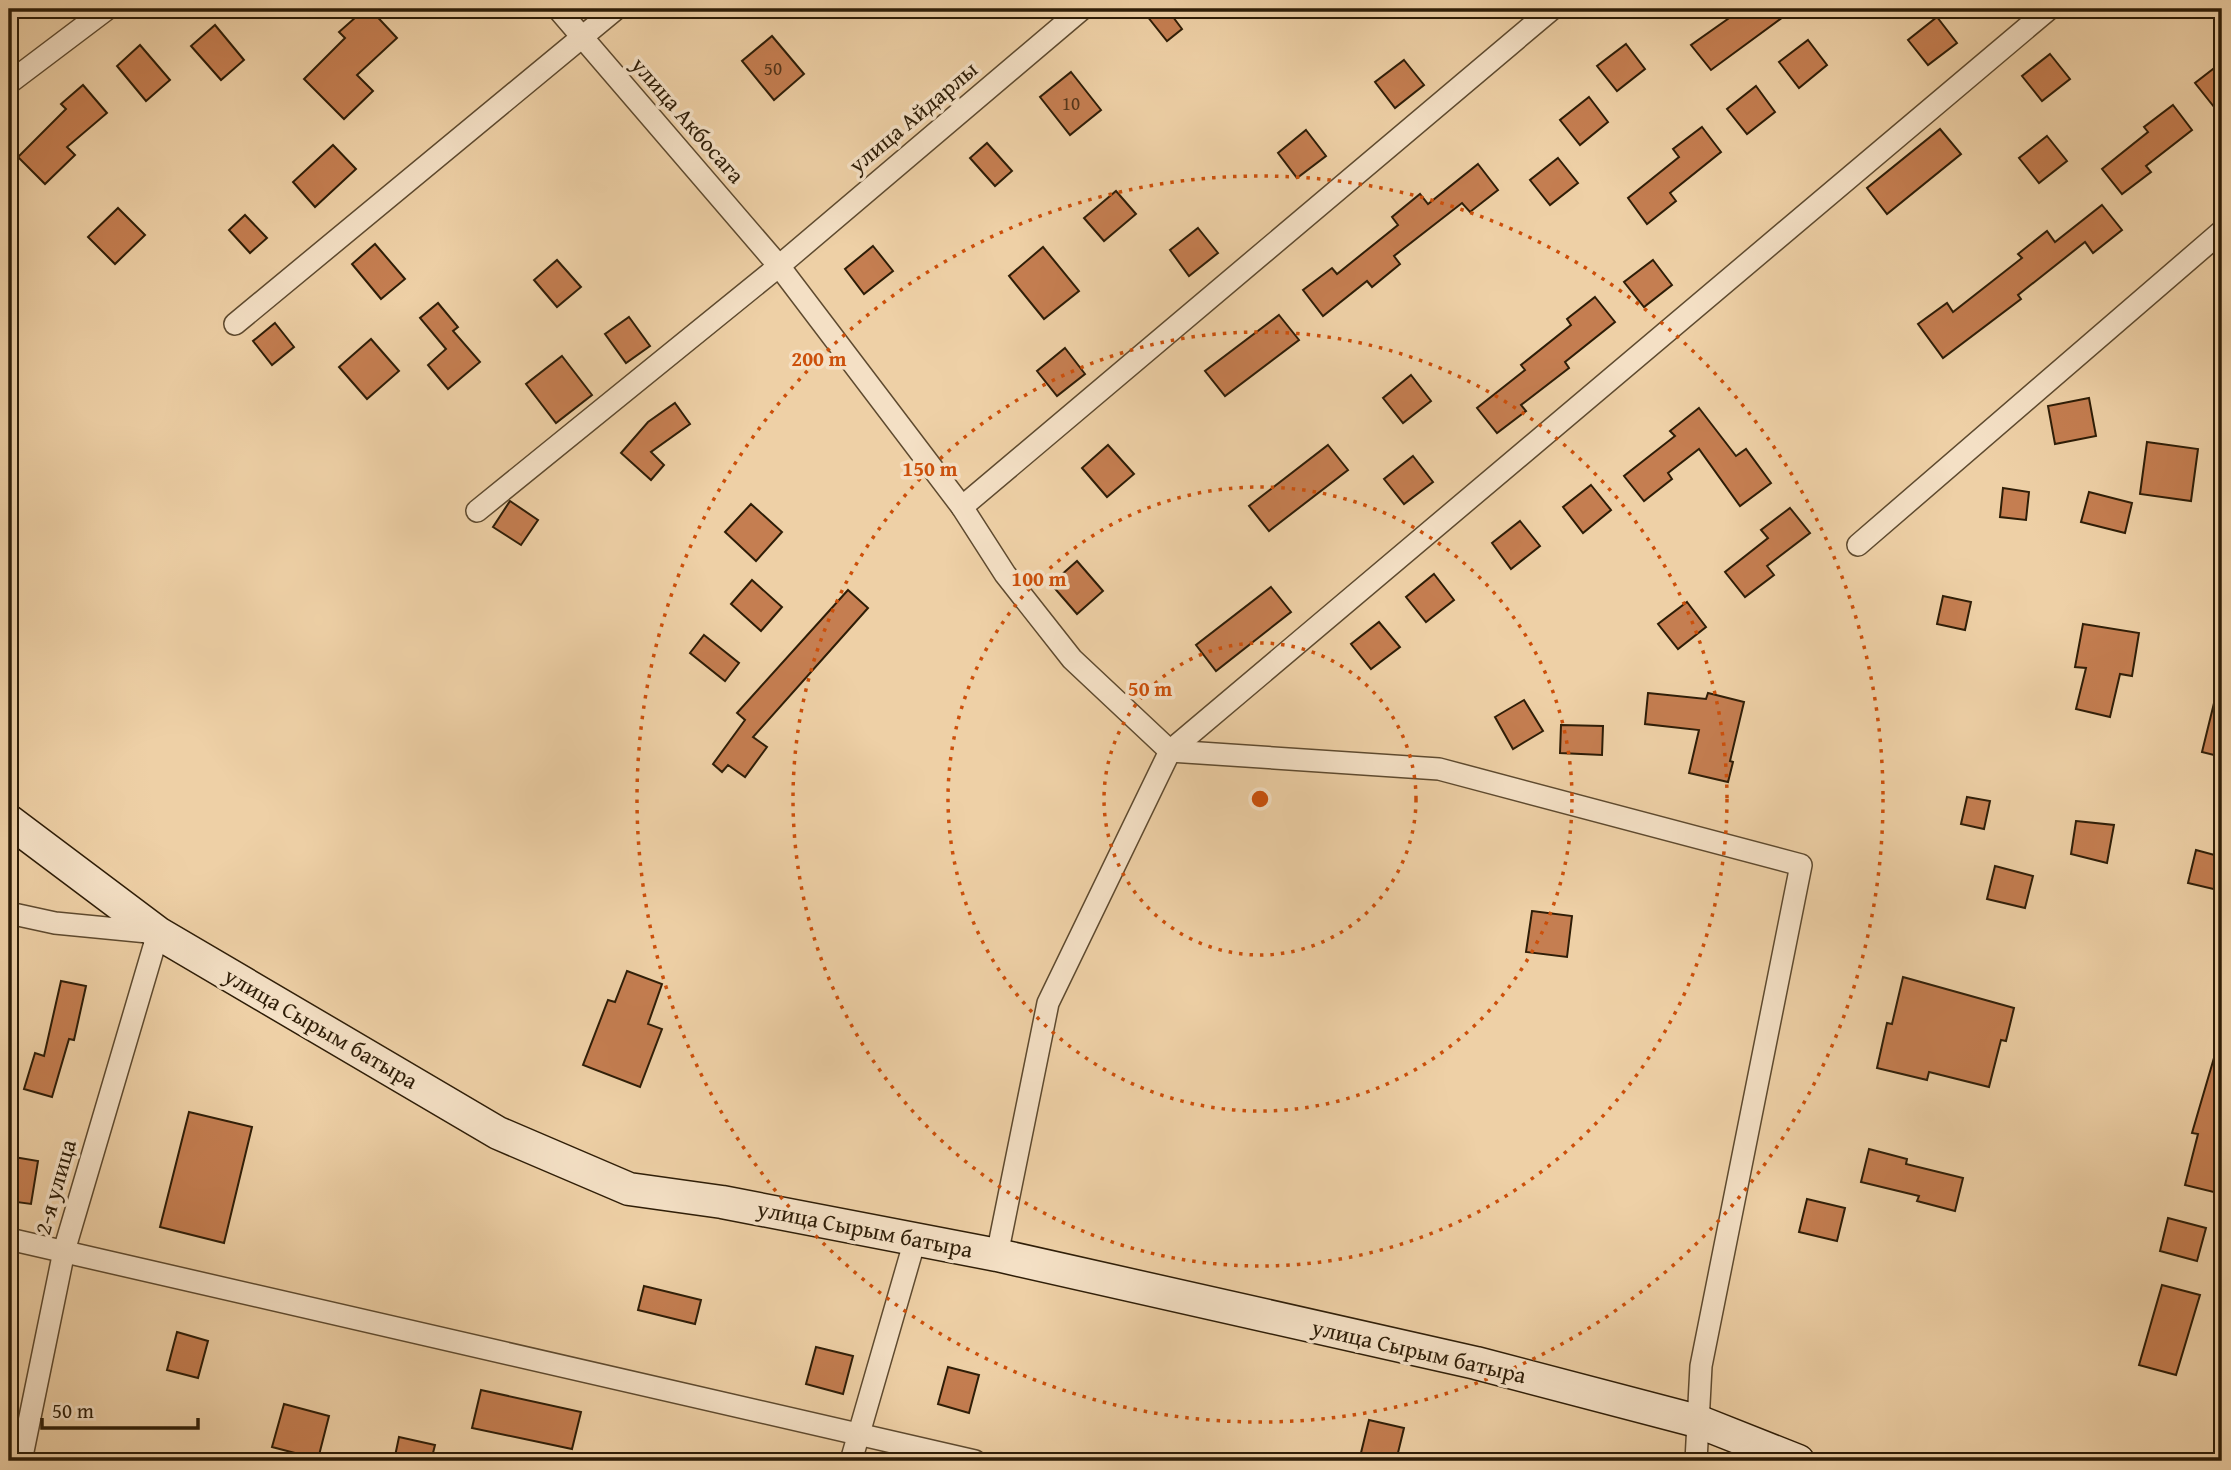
<svg xmlns="http://www.w3.org/2000/svg" width="2231" height="1470" viewBox="0 0 2231 1470" font-family="'Gentium Book Plus',serif">
<rect width="100%" height="100%" fill="#eed0a6"/>
<filter id="stains"><feTurbulence type="fractalNoise" baseFrequency=".00286" numOctaves="4"/><feColorMatrix values="0 0 0 0 .2 0 0 0 0 .09 0 0 0 0 .02 0 0 0 .5 -.17"/></filter>
<radialGradient id="worn" r=".72"><stop offset=".6" stop-color="#630" stop-opacity="0"/><stop offset="1" stop-color="#630" stop-opacity=".3"/></radialGradient>
<g fill="#c57e51" stroke="#2e1d07" stroke-width="2">
<path d="M365,9H370L397,38L357,75L373,91L344,119L304,79L345,38L339,32Z"/>
<path d="M1156,9H1167L1182,29L1167,41L1147,16Z"/>
<path d="M1742,9H1794L1711,70L1691,45Z"/>
<path d="M1937,17L1957,43L1928,65L1908,40Z"/>
<path d="M215,25L244,60L221,80L191,46Z"/>
<path d="M772,36L804,74L774,100L742,61Z"/>
<path d="M1808,40L1827,65L1799,88L1779,62Z"/>
<path d="M1626,44L1645,69L1617,91L1597,66Z"/>
<path d="M140,45L170,80L146,101L117,66Z"/>
<path d="M2050,54L2070,79L2042,101L2022,76Z"/>
<path d="M1404,60L1424,85L1395,108L1375,82Z"/>
<path d="M2222,62V117L2195,83Z"/>
<path d="M1071,72L1101,110L1070,135L1040,97Z"/>
<path d="M83,85L107,113L67,147L75,155L45,184L18,157L66,109L61,104Z"/>
<path d="M1756,86L1775,112L1747,134L1727,109Z"/>
<path d="M1589,97L1608,122L1580,145L1560,120Z"/>
<path d="M2173,105L2192,130L2146,166L2151,172L2122,194L2102,169L2148,132L2144,127Z"/>
<path d="M1702,127L1721,152L1670,193L1676,201L1647,224L1628,198L1679,157L1673,149Z"/>
<path d="M1940,129L1961,154L1887,214L1867,188Z"/>
<path d="M1306,130L1326,156L1297,178L1278,153Z"/>
<path d="M2047,136L2067,161L2039,183L2019,158Z"/>
<path d="M987,143L1012,171L995,186L970,158Z"/>
<path d="M333,145L356,169L315,207L293,182Z"/>
<path d="M1558,158L1578,183L1550,205L1530,180Z"/>
<path d="M1478,164L1498,190L1470,212L1462,203L1394,256L1400,264L1372,287L1367,281L1323,316L1303,290L1332,268L1337,274L1398,225L1392,217L1420,194L1428,204Z"/>
<path d="M1116,191L1136,214L1104,241L1084,218Z"/>
<path d="M2102,205L2122,230L2093,253L2085,242L2018,295L2021,299L1943,358L1918,324L1947,303L1953,312L2022,258L2018,254L2047,231L2055,242Z"/>
<path d="M118,208L145,235L115,264L88,237Z"/>
<path d="M245,215L267,238L250,253L229,230Z"/>
<path d="M1198,228L1218,253L1189,276L1170,250Z"/>
<path d="M375,244L405,279L381,299L352,264Z"/>
<path d="M873,246L893,271L864,294L845,269Z"/>
<path d="M1043,247L1079,291L1044,319L1009,276Z"/>
<path d="M557,260L581,287L557,307L534,280Z"/>
<path d="M1653,260L1672,285L1644,307L1624,282Z"/>
<path d="M1595,297L1615,322L1565,362L1569,368L1521,405L1526,411L1497,433L1477,408L1525,370L1521,365L1571,325L1567,319Z"/>
<path d="M438,303L458,327L453,331L480,362L448,389L428,365L446,349L420,318Z"/>
<path d="M1279,315L1299,340L1225,396L1205,371Z"/>
<path d="M629,317L650,346L626,363L605,334Z"/>
<path d="M275,323L294,347L272,365L253,341Z"/>
<path d="M371,339L399,371L367,399L339,367Z"/>
<path d="M1065,348L1085,374L1057,396L1037,371Z"/>
<path d="M562,356L592,395L556,423L526,384Z"/>
<path d="M1411,375L1431,401L1403,423L1383,398Z"/>
<path d="M2089,398L2096,436L2055,444L2048,406Z"/>
<path d="M675,403L690,424L651,452L664,465L651,480L621,453L648,422Z"/>
<path d="M1699,408L1736,456L1746,449L1771,483L1740,506L1699,449L1668,473L1672,479L1644,501L1624,476L1675,436L1670,431Z"/>
<path d="M2147,442L2198,449L2191,501L2140,494Z"/>
<path d="M1108,445L1134,474L1107,497L1082,468Z"/>
<path d="M1328,445L1348,470L1269,531L1249,506Z"/>
<path d="M1413,456L1433,482L1404,504L1384,479Z"/>
<path d="M1591,485L1611,510L1583,533L1563,507Z"/>
<path d="M2003,488L2029,492L2026,520L2000,517Z"/>
<path d="M2089,492L2132,503L2125,533L2081,522Z"/>
<path d="M510,501L538,520L521,545L493,527Z"/>
<path d="M751,504L782,532L756,561L725,532Z"/>
<path d="M1790,508L1810,533L1767,566L1774,575L1745,597L1725,572L1768,538L1761,530Z"/>
<path d="M1520,521L1540,546L1511,569L1492,543Z"/>
<path d="M1077,561L1103,591L1077,614L1051,584Z"/>
<path d="M1434,574L1454,600L1426,622L1406,597Z"/>
<path d="M752,580L782,607L761,631L731,604Z"/>
<path d="M1271,587L1291,612L1216,671L1196,645Z"/>
<path d="M848,590L868,608L753,737L767,747L745,777L728,765L722,772L713,764L745,720L737,713Z"/>
<path d="M1943,596L1971,602L1965,630L1937,624Z"/>
<path d="M1687,602L1706,627L1678,649L1658,624Z"/>
<path d="M1379,622L1400,647L1371,669L1351,644Z"/>
<path d="M2083,624L2139,633L2132,676L2120,674L2110,717L2076,709L2086,668L2075,667Z"/>
<path d="M704,635L739,663L725,681L690,653Z"/>
<path d="M1648,693L1706,699L1708,693L1744,702L1730,761L1733,762L1728,782L1689,773L1699,730L1645,724Z"/>
<path d="M2216,695L2222,696V757L2202,752Z"/>
<path d="M1524,700L1543,731L1513,749L1495,717Z"/>
<path d="M1561,725L1603,726L1602,755L1560,753Z"/>
<path d="M1967,797L1990,801L1984,829L1961,824Z"/>
<path d="M2076,821L2114,825L2107,863L2071,854Z"/>
<path d="M2196,850L2222,857V891L2188,883Z"/>
<path d="M1995,866L2033,876L2025,908L1987,899Z"/>
<path d="M1532,911L1572,916L1567,957L1526,952Z"/>
<path d="M627,971L662,984L648,1024L662,1029L640,1087L583,1065L608,1000L615,1002Z"/>
<path d="M1903,977L2014,1008L2006,1041L2001,1040L1989,1087L1929,1072L1927,1080L1877,1068L1887,1023L1892,1024Z"/>
<path d="M61,981L86,986L74,1040L69,1039L52,1097L24,1089L35,1053L44,1056Z"/>
<path d="M2216,1051H2222V1194L2185,1185L2198,1134L2192,1133Z"/>
<path d="M189,1112L252,1127L224,1243L160,1227Z"/>
<path d="M1869,1149L1907,1159L1906,1164L1963,1178L1955,1211L1917,1201L1919,1196L1861,1182Z"/>
<path d="M14,1157L38,1161L31,1204L9,1201Z"/>
<path d="M1807,1199L1845,1208L1837,1241L1799,1232Z"/>
<path d="M2168,1218L2206,1228L2197,1261L2160,1251Z"/>
<path d="M2162,1285L2200,1295L2176,1375L2139,1365Z"/>
<path d="M644,1286L701,1300L695,1324L638,1310Z"/>
<path d="M177,1332L208,1341L198,1378L167,1370Z"/>
<path d="M816,1347L853,1356L843,1394L806,1384Z"/>
<path d="M948,1367L979,1375L969,1413L938,1404Z"/>
<path d="M481,1390L581,1412L572,1449L472,1428Z"/>
<path d="M284,1404L329,1416L318,1459L272,1447Z"/>
<path d="M1369,1420L1404,1428L1396,1461H1359Z"/>
<path d="M399,1437L435,1445L431,1461H394Z"/>
</g>
<g fill="none" stroke-linecap="round" stroke-linejoin="round">
<g stroke="#5e4a2f" stroke-width="24">
<g id="street">
<path d="M558,9L779,266L962,507L1005,574L1072,659L1170,751L1439,769L1801,865L1701,1366L1696,1461"/>
<path d="M2220,9L2222,11"/>
<path d="M9,83L107,9"/>
<path d="M235,324L616,9"/>
<path d="M962,507L1552,9"/>
<path d="M477,511L779,266L1082,9"/>
<path d="M1858,545L2222,231"/>
<path d="M9,913L55,923L158,933L64,1251L21,1461"/>
<path d="M9,1239L975,1461"/>
<path d="M997,1255L1048,1003L1170,751L2049,9"/>
<path d="M851,1461L915,1240"/>
</g>
</g>
<g stroke="#2e1d07" stroke-width="35">
<path id="secondary" d="M9,821L158,933L498,1133L629,1189L722,1202L997,1255L1476,1363L1697,1421L1798,1461"/>
</g>
<use href="#street" stroke="#f4e0c5" stroke-width="21"/>
<use href="#secondary" stroke="#f4e0c5" stroke-width="32"/>
</g>
<g fill="none" stroke="#cc500b" stroke-width="3.5" stroke-dasharray="3.5 7">
<circle cx="1260" cy="799" r="156"/>
<circle cx="1260" cy="799" r="312"/>
<circle cx="1260" cy="799" r="467"/>
<circle cx="1260" cy="799" r="623"/>
</g>
<g text-anchor="middle" stroke-width="7" stroke-linejoin="round" paint-order="stroke">
<g font-size="19" fill="#54351a">
<text x="773" y="75">50</text>
<text x="1071" y="110">10</text>
</g>
<g font-size="23" fill="#2e1d07" stroke="#f4e0c5">
<text transform="translate(913 117) rotate(-40)" y="8">улица Айдарлы</text>
<text transform="translate(688 120) rotate(49)" y="8">улица Акбосага</text>
<text transform="translate(321 1028) rotate(30)" y="8">улица Сырым батыра</text>
<text transform="translate(55 1187) rotate(-74)" y="8">2-я улица</text>
<text transform="translate(865 1229) rotate(11)" y="8">улица Сырым батыра</text>
<text transform="translate(1419 1351) rotate(13)" y="8">улица Сырым батыра</text>
</g>
</g>
<circle cx="1260" cy="799" r="10" fill="#cc500b" stroke="#f4e0c5" stroke-width="3.5"/>
<g font-size="21" text-anchor="middle" font-weight="bold" fill="#cc500b" stroke="#f4e0c5" stroke-width="7" stroke-linejoin="round" paint-order="stroke">
<text x="819" y="366">200 m</text>
<text x="930" y="476">150 m</text>
<text x="1039" y="586">100 m</text>
<text x="1150" y="696">50 m</text>
</g>
<rect width="2231" height="1470" fill="none" stroke="#eed0a6" stroke-width="35"/>
<rect x="10" y="10" width="2210" height="1449" fill="none" stroke="#2e1d07" stroke-width="3.5"/>
<rect x="18" y="18" width="2196" height="1435" fill="none" stroke="#2e1d07" stroke-width="2"/>
<path d="M42 1418v10h156v-10" fill="none" stroke="#2e1d07" stroke-width="3.5"/>
<text x="52" y="1418" font-size="21" fill="#2e1d07" stroke="#f4e0c5" stroke-width="5" paint-order="stroke">50 m</text>
<rect width="100%" height="100%" filter="url(#stains)"/>
<rect width="100%" height="100%" fill="url(#worn)"/>
</svg>
